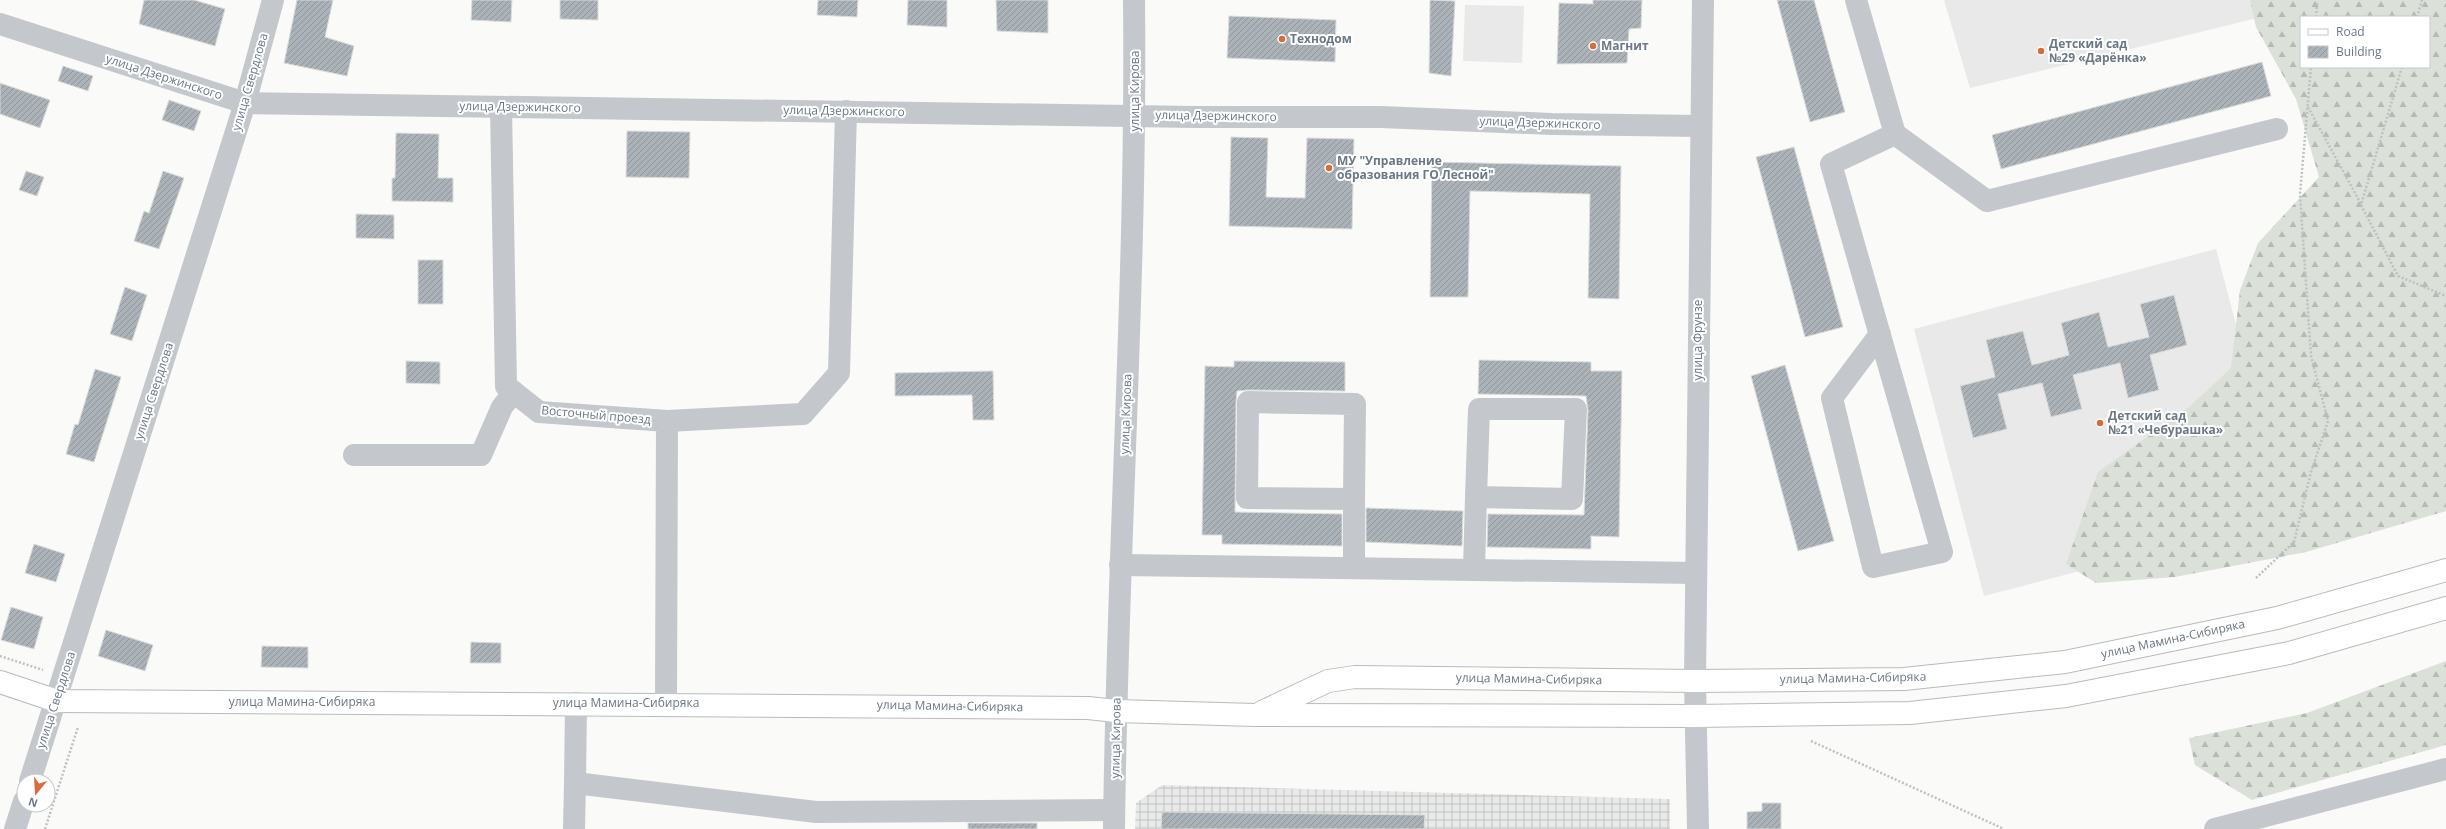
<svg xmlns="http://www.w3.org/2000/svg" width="2446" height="829" viewBox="0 0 2446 829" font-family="'Open Sans',sans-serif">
<defs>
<pattern id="industrial-grid" width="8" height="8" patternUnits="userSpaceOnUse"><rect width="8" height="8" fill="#e8e9e8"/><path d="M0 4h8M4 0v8" fill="none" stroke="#c0c2c2"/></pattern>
<pattern id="forest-firs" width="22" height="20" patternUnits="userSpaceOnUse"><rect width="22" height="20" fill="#dbe0d9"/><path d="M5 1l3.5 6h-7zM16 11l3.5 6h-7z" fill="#b6bab6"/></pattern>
<pattern id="building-hatch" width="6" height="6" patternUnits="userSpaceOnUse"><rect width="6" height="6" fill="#abb2b8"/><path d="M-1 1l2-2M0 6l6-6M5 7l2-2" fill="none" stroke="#8f969b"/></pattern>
</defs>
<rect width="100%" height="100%" fill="#fafaf8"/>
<g fill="#e8e9e8">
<path d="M1944,0H2271L2274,14L1970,88Z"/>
<path d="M1465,5L1524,6L1522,63L1463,61Z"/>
<path d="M2216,249L2287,517L1984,596L1914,329Z"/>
</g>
<path fill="url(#industrial-grid)" d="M1162,785L1670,799V829H1135L1136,803Z"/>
<g fill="url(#forest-firs)" fill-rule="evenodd">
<path d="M2250,0H2446V511L2306,552L2175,577L2096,583L2066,564L2098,472L2188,408L2231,368L2240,290L2258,243L2319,177L2296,99L2256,27ZM2301,17H2429V67H2301Z"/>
<path d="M2446,661V745L2252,800L2195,765L2189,738L2307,713Z"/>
</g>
<g fill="url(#building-hatch)" stroke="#dbdcda">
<path d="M144,0H194L225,9L215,46L139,24Z"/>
<path d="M297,0H333L325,37L354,46L347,76L284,63Z"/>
<path d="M472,0H512L511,22L471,20Z"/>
<path d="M560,0H598V20L560,19Z"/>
<path d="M818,0H858L857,17L817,15Z"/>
<path d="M908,0H947V27L907,25Z"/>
<path d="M996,0H1048V33L997,31Z"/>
<path d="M1430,0L1455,1L1451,76L1429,73Z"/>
<path d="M1593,0H1642L1641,28L1629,29L1627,63L1557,64L1559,3L1593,4Z"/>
<path d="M1777,0H1814L1845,112L1810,122Z"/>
<path d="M1229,16L1336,20L1335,62L1227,58Z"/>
<path d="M2262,62L2271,96L2001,169L1992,135Z"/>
<path d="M63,66L93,76L88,91L58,81Z"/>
<path d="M0,83L50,100L40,128L0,114Z"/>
<path d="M169,100L201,111L194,131L162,120Z"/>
<path d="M627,131L690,132L689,178L626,177Z"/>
<path d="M396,133L439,134L438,178H453V202L392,201V178H395Z"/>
<path d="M1231,137L1268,138L1266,197L1305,198L1307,138L1354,139L1352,229L1229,226Z"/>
<path d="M1794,147L1843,327L1805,337L1756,157Z"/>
<path d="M1432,162L1621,166L1619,299L1588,298L1590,194L1470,191L1468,297H1430Z"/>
<path d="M26,171L44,177L37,196L19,190Z"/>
<path d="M163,171L184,178L159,249L134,241L144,211L149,213Z"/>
<path d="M356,214L394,215V239L356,238Z"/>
<rect x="418" y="260" width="25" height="44"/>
<path d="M125,287L147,295L132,341L110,334Z"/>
<path d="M2174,295L2187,345L2150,355L2159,390L2128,398L2120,363L2073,375L2082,409L2051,417L2042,383L1998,394L2007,429L1973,438L1960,386L1995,377L1986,340L2023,331L2032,365L2069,355L2061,323L2099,312L2108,347L2149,337L2140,304Z"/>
<path d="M1479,360L1591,362V371H1622L1619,537L1591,536V549L1487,547L1488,514L1584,515L1588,410L1586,396L1478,394Z"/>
<path d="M406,361L440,362V384L406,383Z"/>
<path d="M1234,361L1345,362V391L1248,390L1237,391L1236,402L1235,512L1342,514V546L1222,544V535H1202L1205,366L1234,367Z"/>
<path d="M1785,365L1834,541L1798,551L1751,376Z"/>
<path d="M95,369L121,377L94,462L66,454L75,424L78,425Z"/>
<path d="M993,371L994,420H973L972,395L895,396V373Z"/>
<path d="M1366,508L1463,511L1462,546L1366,542Z"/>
<path d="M34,544L65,554L56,582L25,573Z"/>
<path d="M11,607L43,617L34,649L1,640Z"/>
<path d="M106,630L153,645L145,671L98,656Z"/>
<path d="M471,642L501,643V663H470Z"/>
<path d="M262,646L308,647V668L261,667Z"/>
<path d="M1762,803H1781V829H1747V812L1762,811Z"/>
<path d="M1162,812L1425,815L1424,829H1161Z"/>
<rect x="968" y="823" width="69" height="6"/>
</g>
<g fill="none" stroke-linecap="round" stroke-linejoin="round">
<g stroke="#b7bbbf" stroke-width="24">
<g id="major">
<path d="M0,682L57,701L1088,708L1116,711L1255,715L1696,716L1910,713L2066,696L2289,653L2446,608"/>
<path d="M1262,712L1328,681L1355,677L1695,681L1904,679L2065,662L2277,618L2446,570"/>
</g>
</g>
<g stroke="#bec0c3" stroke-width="2.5" stroke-dasharray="2 2" stroke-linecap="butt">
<path d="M2316,17L2317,2"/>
<path d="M2417,17L2422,0"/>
<path d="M2402,67L2361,205L2398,276L2446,296"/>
<path d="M2308,107L2361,204"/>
<path d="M2256,578L2294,542L2311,472L2328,421L2311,356L2300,194L2311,67"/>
<path d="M0,656L43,670"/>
<path d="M1811,741L2004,829"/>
<path d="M45,829L78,727"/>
</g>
<g stroke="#c4c7cb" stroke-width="22">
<path d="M1856,0L1895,134L1831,164L1942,552L1873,567L1832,398L1880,334"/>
<path d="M0,24L245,103L1195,117H1381L1552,124L1700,126"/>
<path d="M501,107L506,386L539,412L667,421L666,703"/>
<path d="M1895,134L1987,201L2277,129"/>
<path d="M667,421L803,414L839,373L846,111"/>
<path d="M354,455H481L502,407L514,392"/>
<path d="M1120,565L1696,573"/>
<path d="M1354,568V499L1247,498L1248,402L1355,404L1354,499"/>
<path d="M1474,570L1476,497L1572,499L1576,409H1479L1476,497"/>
<path d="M576,703L575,783L816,812L1114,810"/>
<path d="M30,781L245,103L273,0"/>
<path d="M15,829L24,801"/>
<path d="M574,829L575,783"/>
<path d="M1114,829C1117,553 1137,276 1134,0"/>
<path d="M1698,829L1695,681L1703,0"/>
<path d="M2215,829L2446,769"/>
</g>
<use href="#major" stroke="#fff" stroke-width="22"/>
</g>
<g fill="#d66d3b" stroke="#fff" stroke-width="1.5">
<circle cx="1282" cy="39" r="4"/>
<circle cx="1593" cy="46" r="4"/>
<circle cx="2041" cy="51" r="4"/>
<circle cx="1329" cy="168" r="4"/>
<circle cx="2100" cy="423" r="4"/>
</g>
<g text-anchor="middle" stroke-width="4" stroke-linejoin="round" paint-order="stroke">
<g font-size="12" font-weight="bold" fill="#6b7886" stroke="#fff" text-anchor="start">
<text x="1290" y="43">Технодом</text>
<text x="2049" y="48">Детский сад<tspan x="2049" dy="14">№29 «Дарёнка»</tspan></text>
<text x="1601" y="50">Магнит</text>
<text x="1337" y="165">МУ "Управление<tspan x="1337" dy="14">образования ГО Лесной"</tspan></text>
<text x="2108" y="420">Детский сад<tspan x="2108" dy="14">№21 «Чебурашка»</tspan></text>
</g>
<g font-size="12" fill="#6b7886" stroke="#fff">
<text transform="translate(164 77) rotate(18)" y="4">улица Дзержинского</text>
<text transform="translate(250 82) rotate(-74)" y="4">улица Свердлова</text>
<text transform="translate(1135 91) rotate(-90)" y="4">улица Кирова</text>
<text transform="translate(520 107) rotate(1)" y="4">улица Дзержинского</text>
<text transform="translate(844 111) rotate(1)" y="4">улица Дзержинского</text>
<text transform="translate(1216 116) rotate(1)" y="4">улица Дзержинского</text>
<text transform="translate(1540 123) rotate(2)" y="4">улица Дзержинского</text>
<text transform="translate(1698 340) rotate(-90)" y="4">улица Фрунзе</text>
<text transform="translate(154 391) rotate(-72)" y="4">улица Свердлова</text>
<text transform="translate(1126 414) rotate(-88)" y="4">улица Кирова</text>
<text transform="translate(596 415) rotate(5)" y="4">Восточный проезд</text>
<text transform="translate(2173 639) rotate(-12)" y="4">улица Мамина-Сибиряка</text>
<text transform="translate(1853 678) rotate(-1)" y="4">улица Мамина-Сибиряка</text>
<text transform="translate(1529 679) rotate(1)" y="4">улица Мамина-Сибиряка</text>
<text transform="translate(56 700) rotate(-72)" y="4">улица Свердлова</text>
<text x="302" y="706">улица Мамина-Сибиряка</text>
<text x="626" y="707">улица Мамина-Сибиряка</text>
<text transform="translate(950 706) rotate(1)" y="4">улица Мамина-Сибиряка</text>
<text transform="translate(1116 738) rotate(-89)" y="4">улица Кирова</text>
</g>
</g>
<rect x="2300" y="16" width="130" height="52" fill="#ffffff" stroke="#c4c9cf"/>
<rect x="2308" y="29" width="20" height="6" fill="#ffffff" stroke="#c4c9cf"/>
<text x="2336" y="36" font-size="12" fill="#6b7886">Road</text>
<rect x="2308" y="46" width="20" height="12" fill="url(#building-hatch)" stroke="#c4c9cf"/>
<text x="2336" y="56" font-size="12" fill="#6b7886">Building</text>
<g transform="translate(36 793) rotate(198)"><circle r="19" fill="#ffffff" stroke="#c4c9cf"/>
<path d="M0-3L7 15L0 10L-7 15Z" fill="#d66d3b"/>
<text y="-6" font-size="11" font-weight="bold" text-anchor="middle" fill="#6b7886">N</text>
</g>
</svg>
